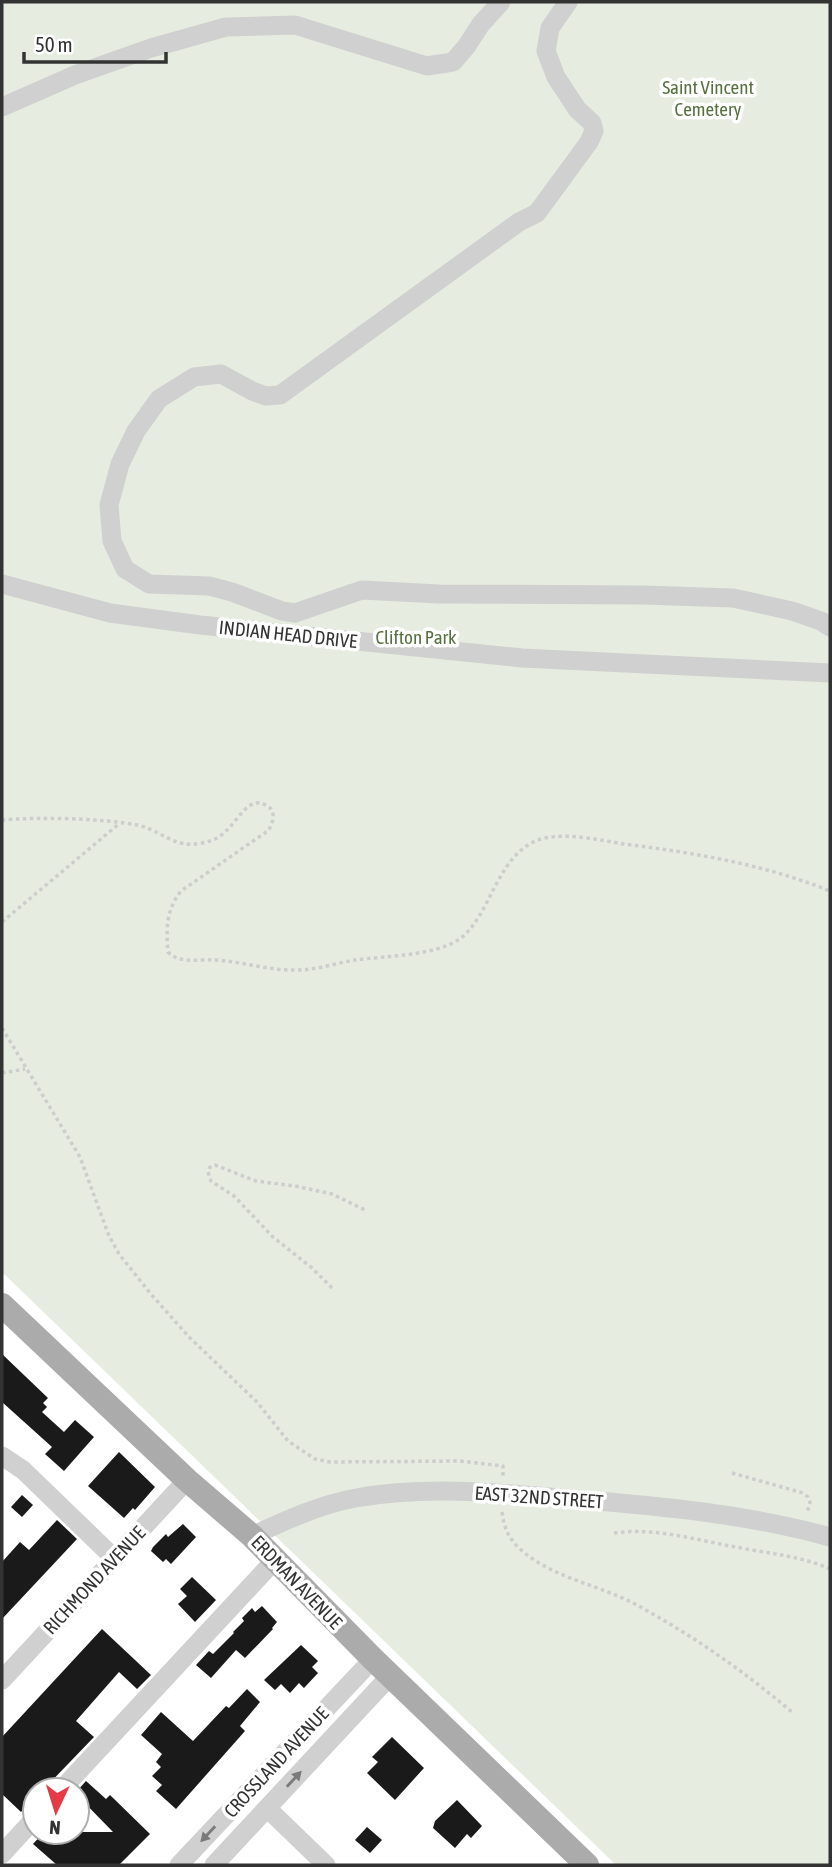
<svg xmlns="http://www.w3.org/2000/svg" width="832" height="1867" viewBox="0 0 832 1867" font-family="'Asap Condensed',sans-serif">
<rect width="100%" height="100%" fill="#fff"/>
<path fill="#e6ecdf" d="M2,2H830V1865H616L2,1272Z"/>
<g fill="#1a1a1a">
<path d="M2,1354L48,1398L43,1403L47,1407L42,1412L64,1432L75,1420L94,1437L64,1471L45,1454L52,1447L2,1402Z"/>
<path d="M119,1452L155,1487L135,1510L133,1508L124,1518L88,1486Z"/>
<path d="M22,1495L33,1505L22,1517L11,1507Z"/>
<path d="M57,1520L77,1539L2,1619V1562L20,1542L29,1550Z"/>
<path d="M183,1524L196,1537L171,1564L166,1559L163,1562L151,1551L153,1547L166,1534L168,1537Z"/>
<path d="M192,1577L216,1600L195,1622L178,1604L187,1596L180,1589Z"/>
<path d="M262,1606L277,1622L272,1628L273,1629L245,1658L236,1650L211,1678L196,1665L209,1651L213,1654L234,1633L233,1632L244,1621L242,1618L252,1608L255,1612Z"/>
<path d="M102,1629L151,1675L137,1689L119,1672L76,1721L94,1737L43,1790H35V1797L21,1812L2,1794V1737Z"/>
<path d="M301,1645L318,1661L312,1667L318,1673L304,1688L299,1683L290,1693L281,1684L275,1690L264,1680Z"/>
<path d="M247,1689L260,1702L240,1726L245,1731L176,1809L156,1791L162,1785L152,1776L161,1767L156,1762L162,1754L141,1735L161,1712L193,1741L226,1706L229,1708Z"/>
<path d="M392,1737L424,1768L395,1800L367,1773L378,1762L372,1757Z"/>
<path d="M86,1781L106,1799L110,1795L150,1834L119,1865H57L33,1844L44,1832H113L77,1795V1791Z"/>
<path d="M457,1800L482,1826L471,1838L467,1834L455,1848L433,1828L435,1821Z"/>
<path d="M367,1827L382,1840L370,1853L355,1840Z"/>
</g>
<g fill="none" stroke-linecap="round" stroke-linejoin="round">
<g stroke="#cdcdcd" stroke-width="3.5" stroke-dasharray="3.5 3.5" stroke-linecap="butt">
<path d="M2,820C39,817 100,818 137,825C162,830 173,849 202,843C212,841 219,838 226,831C237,822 250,793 267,806C271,808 272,810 273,814C274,820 271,825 269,830L181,891C166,910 166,929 168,952C179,964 198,959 213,960C241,961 269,971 297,970C317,970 336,963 355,960C384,956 433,956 458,940C492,918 496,849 545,838C570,833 599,840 624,844C695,853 763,864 830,891"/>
<path d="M2,922L120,823"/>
<path d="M2,1028L80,1157L109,1236L119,1254L150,1293L189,1337L257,1402L288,1441L315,1459L330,1462L460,1461L503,1466V1476"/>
<path d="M2,1073L25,1069"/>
<path d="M332,1288L312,1268L273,1237L234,1196L211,1181L208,1172L210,1167L215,1165L256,1181L295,1186L332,1194L365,1210"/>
<path d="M732,1473L803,1493L808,1497L810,1502L807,1514"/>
<path d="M502,1512C504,1527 508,1538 520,1549C552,1578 597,1584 635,1604C692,1635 744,1671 793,1713"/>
<path d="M614,1533C657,1527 699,1541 741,1548C772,1554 801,1556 830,1569"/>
</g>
<g stroke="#d0d0d0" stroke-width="19">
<path d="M568,2L550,28L546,51L556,77L577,109L592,123L594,131L589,142L537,213L519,222L280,395L266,396L252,391L221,374L194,377L159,399L136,431L120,464L109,505L112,541L125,569L149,584L209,586L232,592L282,611L295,613L362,590L439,594L643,595L733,598L792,611L821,621L830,627"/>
<path d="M2,107L75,75L151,48L226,27L295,25L427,66L453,62L466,47L481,24L501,2"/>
<path d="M2,584L110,613L200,625L522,658L830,673"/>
<path d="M2,1456L23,1470L114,1558"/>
<path d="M252,1536C284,1521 321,1504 356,1498C427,1485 502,1493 573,1499C660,1506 747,1514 830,1537"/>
<path d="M2,1680L187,1480"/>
<path d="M61,1790L274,1561"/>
<path d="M267,1808L326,1865"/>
<path d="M2,1854L35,1818"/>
<path d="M179,1865L373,1659"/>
<path d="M214,1865L390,1676"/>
</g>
<path stroke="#ababab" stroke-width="24" d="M2,1305L187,1480L252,1536L373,1659L587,1865"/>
</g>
<defs><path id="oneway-solid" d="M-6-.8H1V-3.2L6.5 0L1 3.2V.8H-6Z" transform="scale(1.75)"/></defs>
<g fill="#7a7a7a">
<use href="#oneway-solid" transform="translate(294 1779) rotate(-47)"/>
<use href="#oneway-solid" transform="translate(208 1834) rotate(133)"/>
</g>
<g text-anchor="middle" stroke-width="7" stroke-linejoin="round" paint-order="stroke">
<g font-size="19" fill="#56703f" stroke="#fff">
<text x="708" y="94">Saint Vincent<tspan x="708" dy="22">Cemetery</tspan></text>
<text x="416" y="644">Clifton Park</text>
</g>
<g font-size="19" fill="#333" stroke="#fff">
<text transform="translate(288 634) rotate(6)" y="7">INDIAN HEAD DRIVE</text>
<text transform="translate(539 1497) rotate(4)" y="7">EAST 32ND STREET</text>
<text transform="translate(94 1580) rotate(-47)" y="7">RICHMOND AVENUE</text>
<text transform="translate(297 1582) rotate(46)" y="7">ERDMAN AVENUE</text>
<text transform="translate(276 1762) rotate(-47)" y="7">CROSSLAND AVENUE</text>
</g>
</g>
<rect width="832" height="1867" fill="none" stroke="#333333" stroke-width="7"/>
<g transform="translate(56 1811) rotate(184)"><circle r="33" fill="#ffffff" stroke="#adadad" stroke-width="2"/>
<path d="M0-5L12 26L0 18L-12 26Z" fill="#e63946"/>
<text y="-10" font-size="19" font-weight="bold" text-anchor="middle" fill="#333333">N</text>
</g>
<path d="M24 52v10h142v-10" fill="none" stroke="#333333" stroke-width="3.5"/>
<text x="35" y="52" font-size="21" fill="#333333" stroke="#ffffff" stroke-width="5" paint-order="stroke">50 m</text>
</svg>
